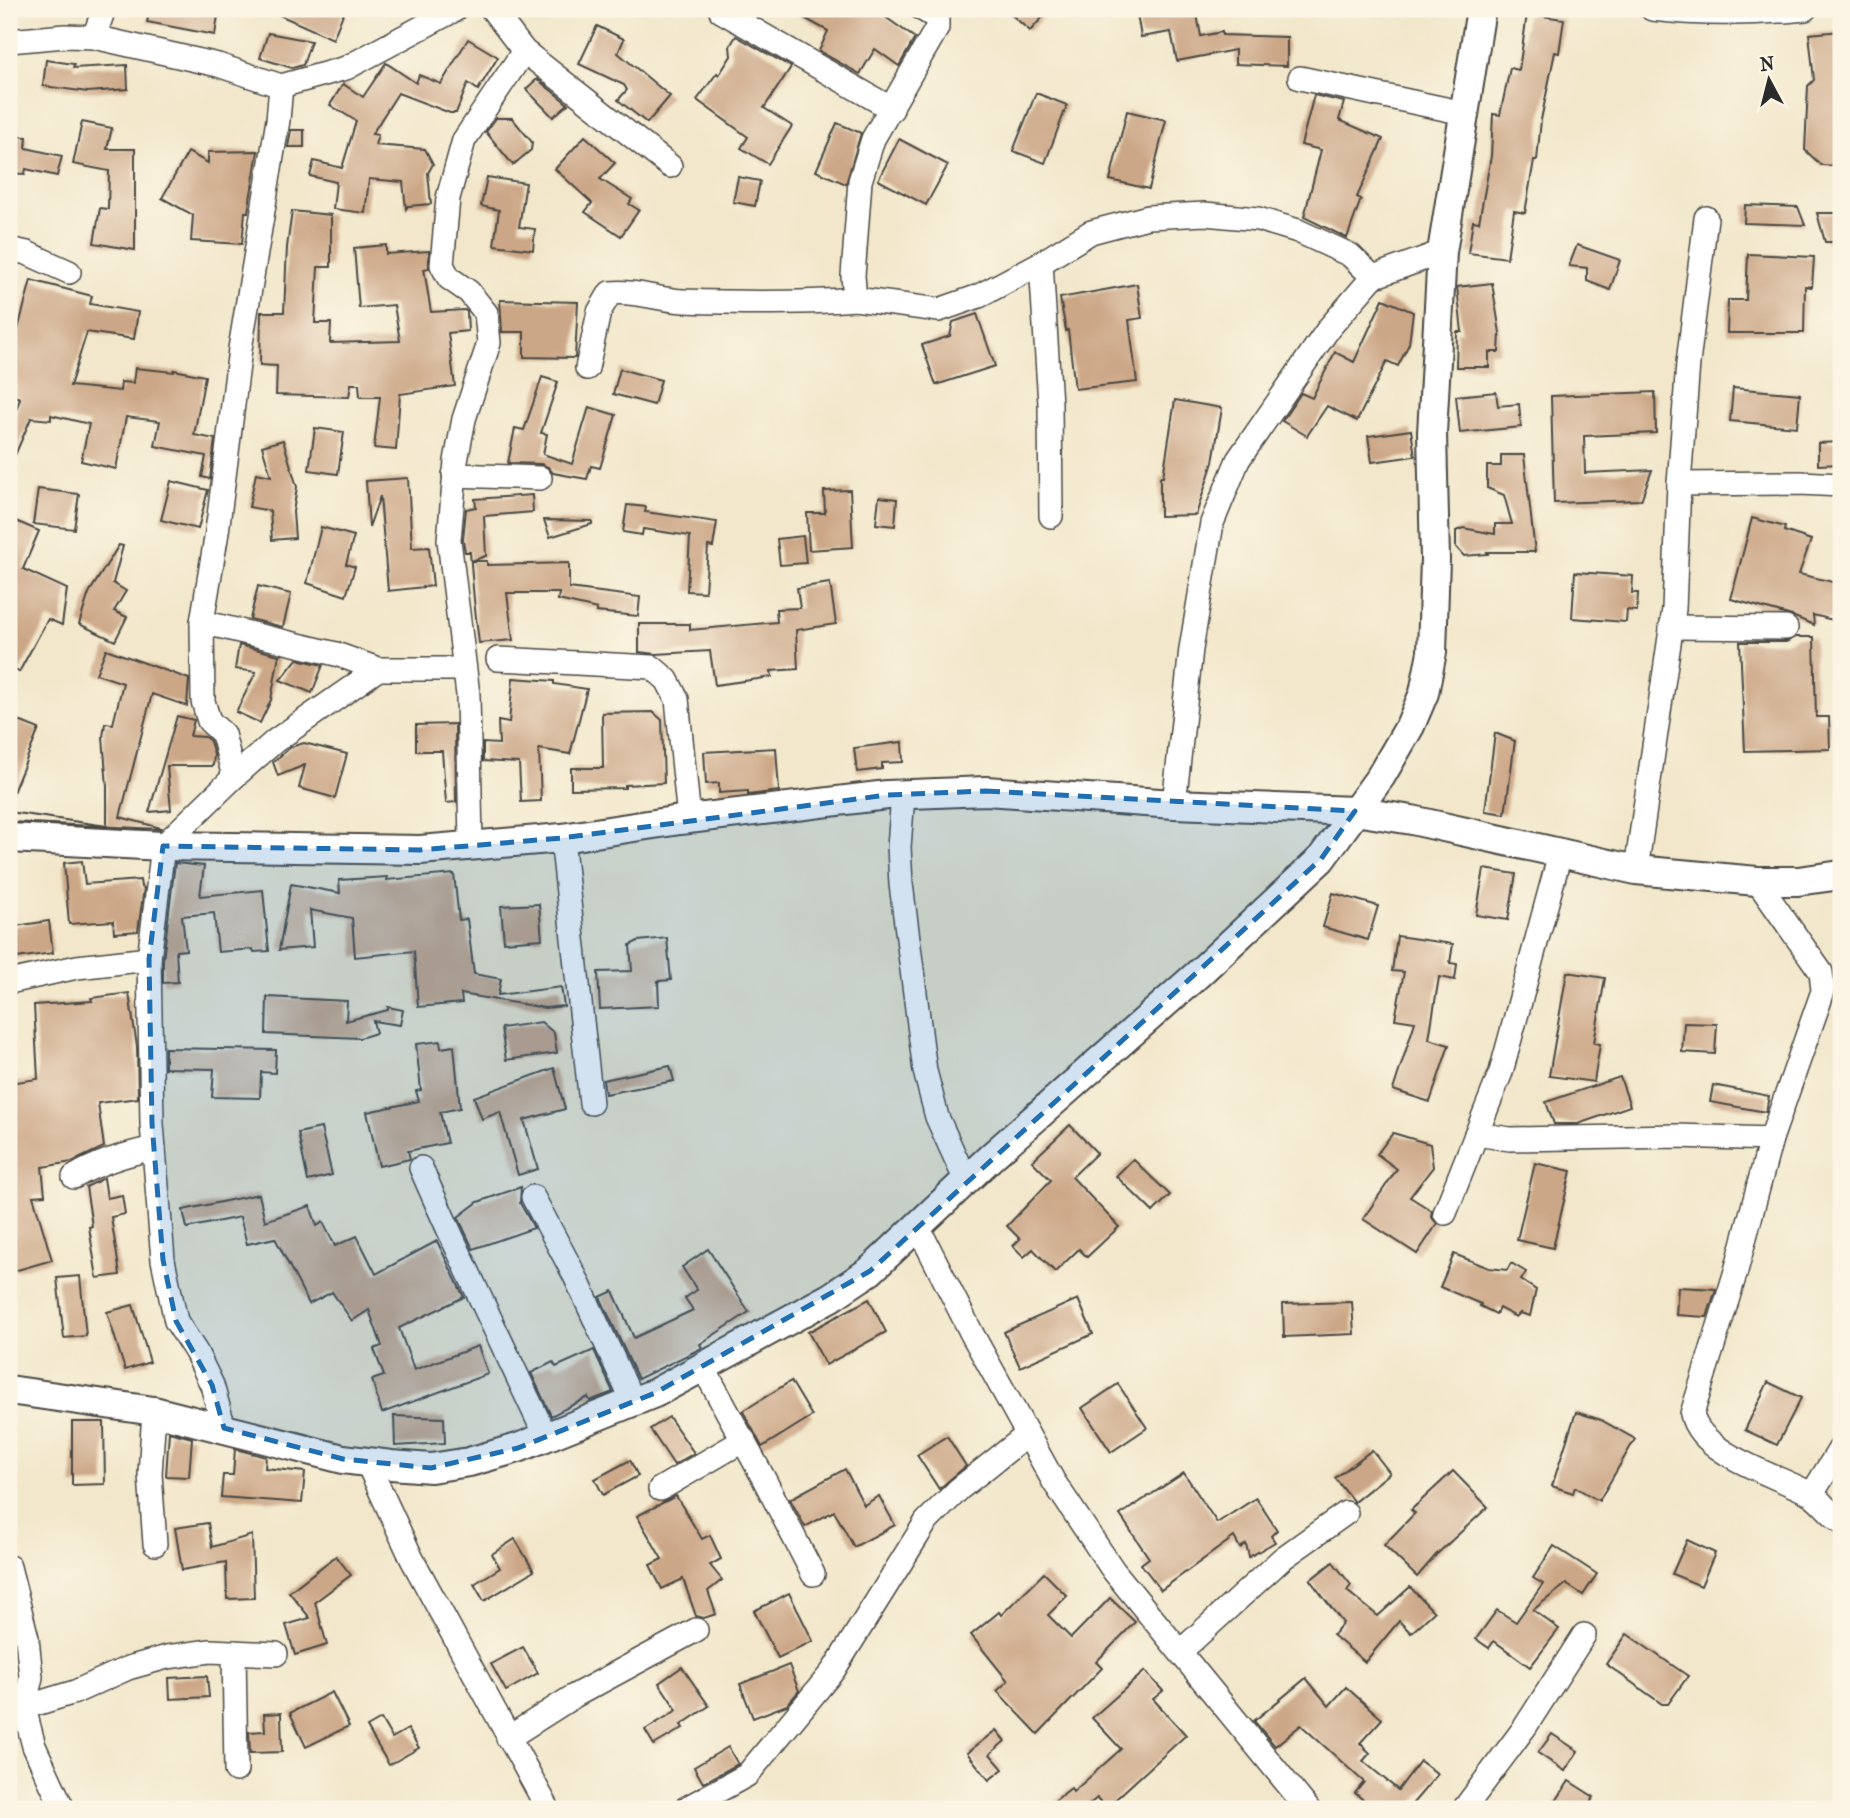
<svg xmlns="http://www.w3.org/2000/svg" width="1850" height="1818" viewBox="0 0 1850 1818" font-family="'IM FELL French Canon',serif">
<rect width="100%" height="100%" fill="#fcf5e5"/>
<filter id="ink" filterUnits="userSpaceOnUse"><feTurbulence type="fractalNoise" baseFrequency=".0143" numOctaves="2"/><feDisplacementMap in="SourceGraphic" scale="14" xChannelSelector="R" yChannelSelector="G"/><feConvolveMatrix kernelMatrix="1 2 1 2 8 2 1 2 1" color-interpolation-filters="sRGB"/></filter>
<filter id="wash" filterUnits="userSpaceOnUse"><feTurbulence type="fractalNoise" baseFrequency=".00686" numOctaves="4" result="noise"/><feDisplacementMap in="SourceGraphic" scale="28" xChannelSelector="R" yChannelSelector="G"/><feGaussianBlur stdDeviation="1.57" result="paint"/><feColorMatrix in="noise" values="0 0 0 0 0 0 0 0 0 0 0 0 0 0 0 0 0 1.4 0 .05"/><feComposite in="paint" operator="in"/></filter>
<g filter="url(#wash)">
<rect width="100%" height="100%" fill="#f2e7cb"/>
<g id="blocks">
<g fill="#cca787">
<path d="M150,9H219L215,35L147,22Z"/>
<path d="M266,9H345L333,39Z"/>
<path d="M788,9H874L915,38L899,66L875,49L860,74L819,51L828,31Z"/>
<path d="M1005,9H1050L1030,31Z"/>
<path d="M1142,9H1196L1201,36L1222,32V35L1287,37V66L1235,64V50L1177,61L1171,32L1141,37L1137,14L1143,13Z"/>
<path d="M1527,14L1564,19L1559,53L1555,52L1541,120L1537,160H1534L1525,213L1514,211L1507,258L1468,253L1473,221L1479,222L1491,156L1493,114L1500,115L1510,68L1519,70Z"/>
<path d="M597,26L624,39L618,53L670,96L647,123L618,100L627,90L624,85L579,64Z"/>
<path d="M1841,31V166L1821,165L1805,150L1808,86L1814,80L1809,34Z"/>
<path d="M268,33L311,41L303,65L292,68L260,58Z"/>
<path d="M736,36L791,67L764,108L792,126L768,164L741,148L748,137L697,100L717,73L719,75L731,56L730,46Z"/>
<path d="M468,39L498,57L478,90L468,83L456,113H450L398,93L372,134L378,135L375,145L425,149L433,164L428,173L431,204L408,206L406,209L403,182L369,179L365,213L333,209L336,182L310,176L314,161L342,168L356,121L330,105L343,84L363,97L386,63L416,83L419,75L441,84Z"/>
<path d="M46,60L74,64L73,68L127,65L128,89L88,92L43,86Z"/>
<path d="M537,79L568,104L553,117L526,89Z"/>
<path d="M1036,93L1067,105L1045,163L1013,151Z"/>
<path d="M1314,95L1344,102L1339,120L1383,139L1357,197L1361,199L1347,238L1304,217L1321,150L1301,145Z"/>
<path d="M1127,111L1166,120L1149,189L1110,180Z"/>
<path d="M496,118H512L532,142L531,150L513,165L486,132Z"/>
<path d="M82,122L112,128L107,149H135V250L94,243L100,208L108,209L109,171L73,164Z"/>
<path d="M837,123L861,133L846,184L816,171Z"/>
<path d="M291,130H304V147H288Z"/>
<path d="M9,136L27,137L26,148L62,156L57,176L26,169L25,174L9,173Z"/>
<path d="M585,136L615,163L600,179L632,199L629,204L639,210L621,236L585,212L592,203L555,169Z"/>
<path d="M899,139L948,165L926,205L878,180Z"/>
<path d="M258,151L248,212H245L242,244L191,241L193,215L162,198L188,152L208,163V152Z"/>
<path d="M487,177L526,183L519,227L535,229L533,250L494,245L499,210L481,206Z"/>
<path d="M738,177L760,181L755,206L733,202Z"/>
<path d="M1745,205L1798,207L1805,225L1744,223Z"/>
<path d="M292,211L331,215V267H318L315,323H331L330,343L400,341L394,305L359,308L354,248L386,245V254L429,251V268L424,269L431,312L465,310L467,312L468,331L448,333L455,386L400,394L396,450L374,448L380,397H360L359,384H351L349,397L276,395L277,366L260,365L261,312H284L287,247Z"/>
<path d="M1817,213H1841V242H1825Z"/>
<path d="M1577,245L1620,260L1610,290L1587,281V268L1569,266Z"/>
<path d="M1748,254L1814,257L1812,287L1805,286L1804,333H1727L1728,300H1746Z"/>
<path d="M31,280L92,296L90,304L138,312L134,339L87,332L70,386L120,391L121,382L133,383L135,368L174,372V370L205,376L194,435L215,439L210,479L202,477L206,456L155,446L160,421L126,417L116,469L81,461L89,424L51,415V420L31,418L9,469V433L20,398L9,394V335L16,337Z"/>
<path d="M1492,283L1500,333L1499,352H1489V367H1456L1457,332H1462L1457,287Z"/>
<path d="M1137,284L1142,318L1129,320L1137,382L1075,389L1068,330L1066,331L1060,298Z"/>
<path d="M1383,299L1413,312L1409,344L1398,366L1387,361L1357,421L1327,406L1307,436L1282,421L1301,393L1312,398L1335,352L1354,362Z"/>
<path d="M500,300L578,302L575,358L524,357V332H502Z"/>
<path d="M977,314L995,366L936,385L922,345L950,336L953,322Z"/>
<path d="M620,369L661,380L654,405L613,394Z"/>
<path d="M542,377L558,382L541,433L547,434L543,454L572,464L589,407L616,415L600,468L591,466L587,479L553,473L548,467L541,464L508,463L515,428L524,430Z"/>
<path d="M1733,388L1800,394L1797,427L1730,421Z"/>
<path d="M1496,392L1498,406L1519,404L1521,427L1460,433L1456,396Z"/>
<path d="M1655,392L1656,433L1584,436L1585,473L1652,470L1641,500L1554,503L1551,396Z"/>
<path d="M1175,400L1222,408L1213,462L1196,515L1160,516V477H1163Z"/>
<path d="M315,428L344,432L338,474L309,470Z"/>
<path d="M1411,430L1415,456L1372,462L1368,436Z"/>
<path d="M283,440L297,487L293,512L295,538L272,540L270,511L249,507L256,473L271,476L262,446Z"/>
<path d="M1841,442V464L1818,465V443Z"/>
<path d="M1501,455H1524L1535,552H1487L1488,554L1464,556L1456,547V531L1463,528L1495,534V524H1512L1504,495L1487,488V466H1501Z"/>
<path d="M408,478L412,548L429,547L433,586L388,591L380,496L369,527L366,481Z"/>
<path d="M171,481L208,490L198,529L161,520Z"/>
<path d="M38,489L79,494L74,529L33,524Z"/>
<path d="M850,490L853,547L809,550L807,513H825L824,491Z"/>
<path d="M532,495L533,512L484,516L486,556L471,561H487V565L569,563V588L640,597L638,616L596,612L597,609L558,600L559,593H507L513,640L479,643L474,600L470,552H465L463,540L466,509L476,507L475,499Z"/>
<path d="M879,497L897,499L895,526L876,524Z"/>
<path d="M627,505L646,507L645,512L717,522L713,547L708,546L705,592L687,591L690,536L643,529L642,535L623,532Z"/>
<path d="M9,518L39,531L23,569L67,589L62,625L48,619L19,672L9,666Z"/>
<path d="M1752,518L1785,527L1784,531L1811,540L1799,574L1841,584V622L1813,615L1814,625L1792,616L1731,599Z"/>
<path d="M544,520L592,521V524L550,537Z"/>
<path d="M321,527L354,536L346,564L355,567L346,596L307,583Z"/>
<path d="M803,536L806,563L780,565L777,539Z"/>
<path d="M119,545L123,546L113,583L126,591L114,611L127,617L115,641L79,624L89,593Z"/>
<path d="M1575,572L1633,576L1632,593H1638L1637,611L1627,610L1626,622L1572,618Z"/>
<path d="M830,583L836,624L796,630L798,669L771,671L772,677L715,685L710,651L656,654L639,652V624H690V630L777,622L776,609L800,608L797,588Z"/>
<path d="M258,586L291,594L283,627L250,619Z"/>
<path d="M1796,637H1814L1816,717H1829L1830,749L1745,751L1740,642H1786Z"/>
<path d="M239,645L279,655L271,700L260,723L236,712L256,672L235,669Z"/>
<path d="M106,649L189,679L187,706L152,694L120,817L161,828L160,829L9,822V812L107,826V787L103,737L105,723L113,724L123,683L96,674Z"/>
<path d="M297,659L323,665L312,693L280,680Z"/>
<path d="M513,678L554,681V684L587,689L570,754L539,749L541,801L521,802L519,763L483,761V743L499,744L498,721L509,723Z"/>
<path d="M653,712L662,720L664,783L625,785V788L571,789V768H603L602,713Z"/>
<path d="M177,716L194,720L190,736L205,737L210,741L214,755L213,766H167L171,810L149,812Z"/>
<path d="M9,717L39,729L9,802Z"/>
<path d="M455,724L456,802L446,803L442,751H416V725Z"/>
<path d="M1495,733L1515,741L1505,814L1485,811Z"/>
<path d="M902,742L903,762L882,763V769L857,772L854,748Z"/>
<path d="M304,743L347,754L335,798L299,788L305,765L278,776L273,762L291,747Z"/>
<path d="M776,748L779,791L748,795V791L719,793V783L706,784L704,752Z"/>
<path d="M82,861L85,884L140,880L141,887L144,888L138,931L114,933L113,921L69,924L64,863Z"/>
<path d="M175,863L204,866L200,896L263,890L269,951L254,952L253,949L218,952L214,913L182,916L186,950L176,951L178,982L163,983V960Z"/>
<path d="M1484,869L1516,874L1508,920L1476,915Z"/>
<path d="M454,874L459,920L467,919L474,974L501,979L498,995L561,987L564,1006L545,1008L461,994L462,1003L418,1007L414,951L355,957L352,918L310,910L313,947L279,950L291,884L340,893L339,880L387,877V880Z"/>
<path d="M1333,893L1378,906L1368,940L1323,927Z"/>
<path d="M539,904L542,939L504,942L501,906Z"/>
<path d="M49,921L53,953L9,959V927Z"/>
<path d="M1397,936L1453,944L1450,963L1457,964L1455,980L1439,977L1429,1039L1449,1045L1430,1102L1393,1090L1415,1022L1395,1019L1404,972L1392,971Z"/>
<path d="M667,938L671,980L658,981L659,1006L600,1009L598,972L632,971L630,945L638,941Z"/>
<path d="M1567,972L1605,978L1594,1043L1600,1044L1594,1082L1549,1076Z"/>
<path d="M129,993L137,1047L138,1098L98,1103L104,1147L72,1162L42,1167L45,1195L33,1196L52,1260L14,1271L9,1255V1083L38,1079L34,1005L92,1001L91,998Z"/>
<path d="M267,997L347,1001L346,1021L388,1010V1007L403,1010L400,1025L373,1021L376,1033L360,1038L266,1034Z"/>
<path d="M541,1022L554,1033L557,1053L506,1060L501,1028Z"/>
<path d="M1684,1023L1717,1024L1715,1054L1682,1052Z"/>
<path d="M440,1041L441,1048L454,1046L460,1108L440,1112L447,1143L408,1151L410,1159L379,1166L367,1112L419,1101L416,1091L421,1090L416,1044Z"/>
<path d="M165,1048L276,1050L275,1073L261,1072L260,1098L212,1097L214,1069L165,1068Z"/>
<path d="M670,1066L674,1081L605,1094L603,1080Z"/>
<path d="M554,1068L565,1109L524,1120L538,1169L518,1175L500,1112L482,1119L474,1097Z"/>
<path d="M1620,1077L1630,1106L1578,1124H1554L1546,1102Z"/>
<path d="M1713,1085L1769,1096L1766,1112L1710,1102Z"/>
<path d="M1070,1125L1097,1153L1072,1177L1119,1227L1087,1257L1079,1249L1055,1272L1033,1249L1024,1257L1013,1246L1020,1239L1007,1226L1051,1180L1032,1161Z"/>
<path d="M321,1128L332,1175L308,1181L298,1133Z"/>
<path d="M1393,1133L1430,1144L1433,1167L1410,1197L1432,1211L1431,1216L1437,1224L1417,1254L1363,1219L1397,1169L1377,1154Z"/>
<path d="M1133,1159L1170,1195L1153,1212L1116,1176Z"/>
<path d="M1535,1163L1571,1171L1553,1248L1517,1240Z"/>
<path d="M104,1178L107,1198L122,1195L125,1214L111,1217L120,1275L97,1278L89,1227L92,1226L86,1187Z"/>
<path d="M521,1187L520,1203L534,1228L473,1249L458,1217L478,1202Z"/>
<path d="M259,1194L265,1221L310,1206L317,1226L323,1222L335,1246L357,1236L376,1274L437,1241L464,1297L399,1328L414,1370L478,1346L488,1374L382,1413L372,1380L384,1376L374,1349L382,1346L369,1310L352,1321L332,1292L309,1304L275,1238L247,1244L240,1217L187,1228L183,1210Z"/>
<path d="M708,1249L749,1312L700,1344L702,1348L638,1379L600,1297L613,1291L634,1338L693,1310L685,1298L697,1290L682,1267Z"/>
<path d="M1454,1254L1489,1268L1507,1270L1511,1263L1526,1272L1521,1280L1536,1290L1530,1316L1520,1313L1516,1317L1499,1308L1496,1314L1480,1306L1481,1304L1440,1287Z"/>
<path d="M80,1276L86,1336L64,1338L57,1278Z"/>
<path d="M1678,1287L1716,1289L1707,1317L1676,1315Z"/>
<path d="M869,1299L886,1332L826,1365L808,1332Z"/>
<path d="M1078,1299L1093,1334L1020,1367L1004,1332Z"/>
<path d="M1352,1302L1354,1334L1284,1337L1283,1304Z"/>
<path d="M133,1305L150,1362L125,1370L107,1312Z"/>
<path d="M594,1350L613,1392L590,1401L588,1397L551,1416L531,1373L553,1362L556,1367Z"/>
<path d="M791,1381L812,1416L762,1447L743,1411Z"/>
<path d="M1768,1382L1801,1398L1777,1445L1745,1430Z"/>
<path d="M1118,1384L1147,1428L1111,1452L1082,1408Z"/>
<path d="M1576,1412L1601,1420L1635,1439L1599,1501L1575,1487L1573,1493L1552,1486Z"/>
<path d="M394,1416L444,1418L445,1443L395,1446Z"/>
<path d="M669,1417L694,1453L674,1465L650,1429Z"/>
<path d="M72,1422H104L105,1484L72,1485Z"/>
<path d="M169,1432L192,1438L189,1477L166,1476Z"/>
<path d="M947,1436L966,1466L939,1489L917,1455Z"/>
<path d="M235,1449L266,1457L265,1468L305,1472L302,1503L221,1497L223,1475H233Z"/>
<path d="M1372,1450L1390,1473L1354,1502L1335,1478Z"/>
<path d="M630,1460L638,1476L603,1495L595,1479Z"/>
<path d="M845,1469L864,1505L879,1496L895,1525L854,1547L834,1511L805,1527L790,1499Z"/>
<path d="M1453,1471L1488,1507L1436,1555L1417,1577L1384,1545L1415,1513L1411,1510Z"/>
<path d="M1184,1473L1217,1523L1256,1498L1277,1530L1271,1536L1275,1542L1249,1557L1246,1544L1240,1548L1234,1537L1161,1590L1141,1564L1149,1558L1120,1515Z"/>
<path d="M676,1496L702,1539L710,1535L721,1559L710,1565L722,1580L708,1591L716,1614L704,1618L696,1616L683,1579L662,1589L650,1565L662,1559L637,1516Z"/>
<path d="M208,1523L212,1547L252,1535L254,1598L227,1599L226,1562L182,1570L175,1528Z"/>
<path d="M515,1539L534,1571L484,1601L474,1584L500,1568L492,1554Z"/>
<path d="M1687,1540L1715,1553L1701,1586L1672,1574Z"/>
<path d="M1554,1546L1597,1574L1583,1595L1566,1584L1533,1610L1559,1629L1530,1667L1494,1641L1489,1648L1476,1639L1497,1610L1516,1622L1543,1584L1533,1578Z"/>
<path d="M336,1556L351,1575L315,1602L327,1645L295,1655L286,1625L310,1618L289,1592Z"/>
<path d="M1333,1562L1351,1585L1347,1591L1378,1616L1410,1587L1434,1612L1411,1633L1399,1621L1365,1662L1333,1635L1343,1623L1310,1580Z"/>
<path d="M1044,1573L1067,1596L1048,1615L1071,1638L1110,1598L1135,1622L1096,1662L1102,1668L1038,1734L997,1691L1008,1681L971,1635L999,1612L1001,1615Z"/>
<path d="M789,1593L813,1641L778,1658L754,1611Z"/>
<path d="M1627,1634L1688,1676L1668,1704H1662L1606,1664Z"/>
<path d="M523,1647L538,1673L506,1691L491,1664Z"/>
<path d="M789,1665L799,1691L787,1705L753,1718L740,1684Z"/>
<path d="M682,1667L709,1706L681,1725L683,1728L654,1745L645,1730L677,1710L659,1683Z"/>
<path d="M1145,1671L1163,1691L1153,1699L1186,1735L1106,1808L1097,1798L1086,1807L1087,1809H1044L1071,1788L1073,1792L1121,1749L1092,1718Z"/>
<path d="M207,1676L209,1697L170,1699L169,1678Z"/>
<path d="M1306,1678L1329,1706L1346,1687L1382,1719L1360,1743L1370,1753L1363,1761L1398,1790L1420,1761L1438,1774L1408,1809H1374L1355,1793L1364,1782L1301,1725L1275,1746L1254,1721Z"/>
<path d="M332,1692L349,1726L306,1747L290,1713Z"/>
<path d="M281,1713L282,1752L250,1753L249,1732L265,1731L264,1714Z"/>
<path d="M381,1719L392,1738L408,1729L419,1748L389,1765L367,1727Z"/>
<path d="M996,1730L1005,1741L990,1754L1003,1769L989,1780L967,1753Z"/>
<path d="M1552,1734L1578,1751L1565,1771L1538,1753Z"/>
<path d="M728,1747L738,1764L703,1783L694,1767Z"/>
<path d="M1569,1781L1594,1797L1586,1809H1551Z"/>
</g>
</g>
</g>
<g filter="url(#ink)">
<use href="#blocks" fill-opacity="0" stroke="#494743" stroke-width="2"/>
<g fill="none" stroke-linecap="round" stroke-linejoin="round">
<g stroke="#494743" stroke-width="26">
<g id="minor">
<path d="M492,9L524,51L670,166"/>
<path d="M922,9L937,18V28L873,139L860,181L853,276L855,299L939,310L979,296L1041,263L1091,232L1148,217L1205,214L1258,219L1298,231L1350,255L1373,277"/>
<path d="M1652,9C1702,15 1755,14 1805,9"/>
<path d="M721,11L892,109"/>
<path d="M94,37L104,9"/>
<path d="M9,41L65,36L94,37L218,65L281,86L346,68L456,9"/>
<path d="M1300,78L1464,113"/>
<path d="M9,249L27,253L69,272"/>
<path d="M1041,263L1050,404L1051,516"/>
<path d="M587,368L599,312L610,293C635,290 659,300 684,301C741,303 798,304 855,299"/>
<path d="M454,475L540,478"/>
<path d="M1679,484L1800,483L1841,485"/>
<path d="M202,622L336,654L378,669H464"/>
<path d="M1671,627L1786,628"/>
<path d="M498,659L652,667L667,680L677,699L689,819"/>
<path d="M234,777L275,741L378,669"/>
<path d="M903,795L899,847L901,884L925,1071L937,1117L966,1181"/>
<path d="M1174,804L1191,649L1212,523L1238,460L1329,328L1373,277L1442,252"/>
<path d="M562,838L591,1103"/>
<path d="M471,844L468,695L449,540L456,461L464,419L489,343L486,313L469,292L449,278L442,265L448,198L464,140L524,51"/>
<path d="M1636,870L1674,609L1679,484L1688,363L1706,218"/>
<path d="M1757,881L1821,972L1823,991L1771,1139L1736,1271L1692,1414C1700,1454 1776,1475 1809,1493C1821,1499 1829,1514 1841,1521"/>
<path d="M9,982L77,967L149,959"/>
<path d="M1476,1134L1510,1139L1677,1136L1771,1139"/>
<path d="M421,1168C460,1258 504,1347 546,1437"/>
<path d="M74,1177C99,1162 126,1154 154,1148"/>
<path d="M533,1197L575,1276L633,1402"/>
<path d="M1445,1213L1501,1072L1560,854"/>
<path d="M918,1227L972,1334L1054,1482L1113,1570L1308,1809"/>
<path d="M703,1367L764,1479L813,1574"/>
<path d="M154,1411L150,1474L155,1544"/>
<path d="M224,1428L212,1385L196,1352L176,1321L163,1260L152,1124L149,959L163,846L234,777L223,734L209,721L203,701L202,622L217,532L240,349L278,120L281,86"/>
<path d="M367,1462L412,1559L548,1809"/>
<path d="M660,1489L744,1440"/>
<path d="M1812,1494L1841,1447"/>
<path d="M9,1567L27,1638L31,1677L24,1708L34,1746L63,1809"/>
<path d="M1181,1651L1283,1558L1346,1513"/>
<path d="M234,1652L236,1770"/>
<path d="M9,1712L75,1692L128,1668L167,1657L210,1651L276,1654"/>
<path d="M508,1738L574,1696L696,1630"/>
<path d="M685,1809L747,1775L833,1671L926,1522L959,1489L1027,1435"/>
<path d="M1464,1809L1525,1727L1584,1635"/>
</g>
</g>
<g stroke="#494743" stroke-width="32">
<g id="tertiary">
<path d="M9,838L163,846L420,850L562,838L680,820L887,795L986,791L1174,804L1355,811L1412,820L1636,870L1757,881H1798L1841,875"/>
<path d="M9,1390L154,1411L343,1459L391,1465L431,1468L469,1462L518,1448L655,1393L831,1297L870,1271L991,1157L1198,974L1321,859L1381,776L1410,726L1424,693L1432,652L1435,559L1432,433L1442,252L1481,9"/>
</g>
</g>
<use href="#minor" stroke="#fff" stroke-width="23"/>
<use href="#tertiary" stroke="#fff" stroke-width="28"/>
</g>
</g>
<path fill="#1f6fb2" fill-opacity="0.2" stroke="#1f6fb2" stroke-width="5" stroke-dasharray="14 9" stroke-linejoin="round" d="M986,791L1355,811L1321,859L870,1271L655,1393L518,1448L431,1468L343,1459L224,1428L212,1385L176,1321L163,1260L152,1124L149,959L163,846L420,850L562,838L887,795Z"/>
<rect width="1850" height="1818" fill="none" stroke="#fcf5e5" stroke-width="35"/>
<g transform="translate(1769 80) rotate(353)" stroke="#fcf5e5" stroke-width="5" paint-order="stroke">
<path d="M0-5L12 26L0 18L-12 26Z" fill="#2b2b2b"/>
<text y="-10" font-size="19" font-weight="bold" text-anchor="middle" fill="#2b2b2b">N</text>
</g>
</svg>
